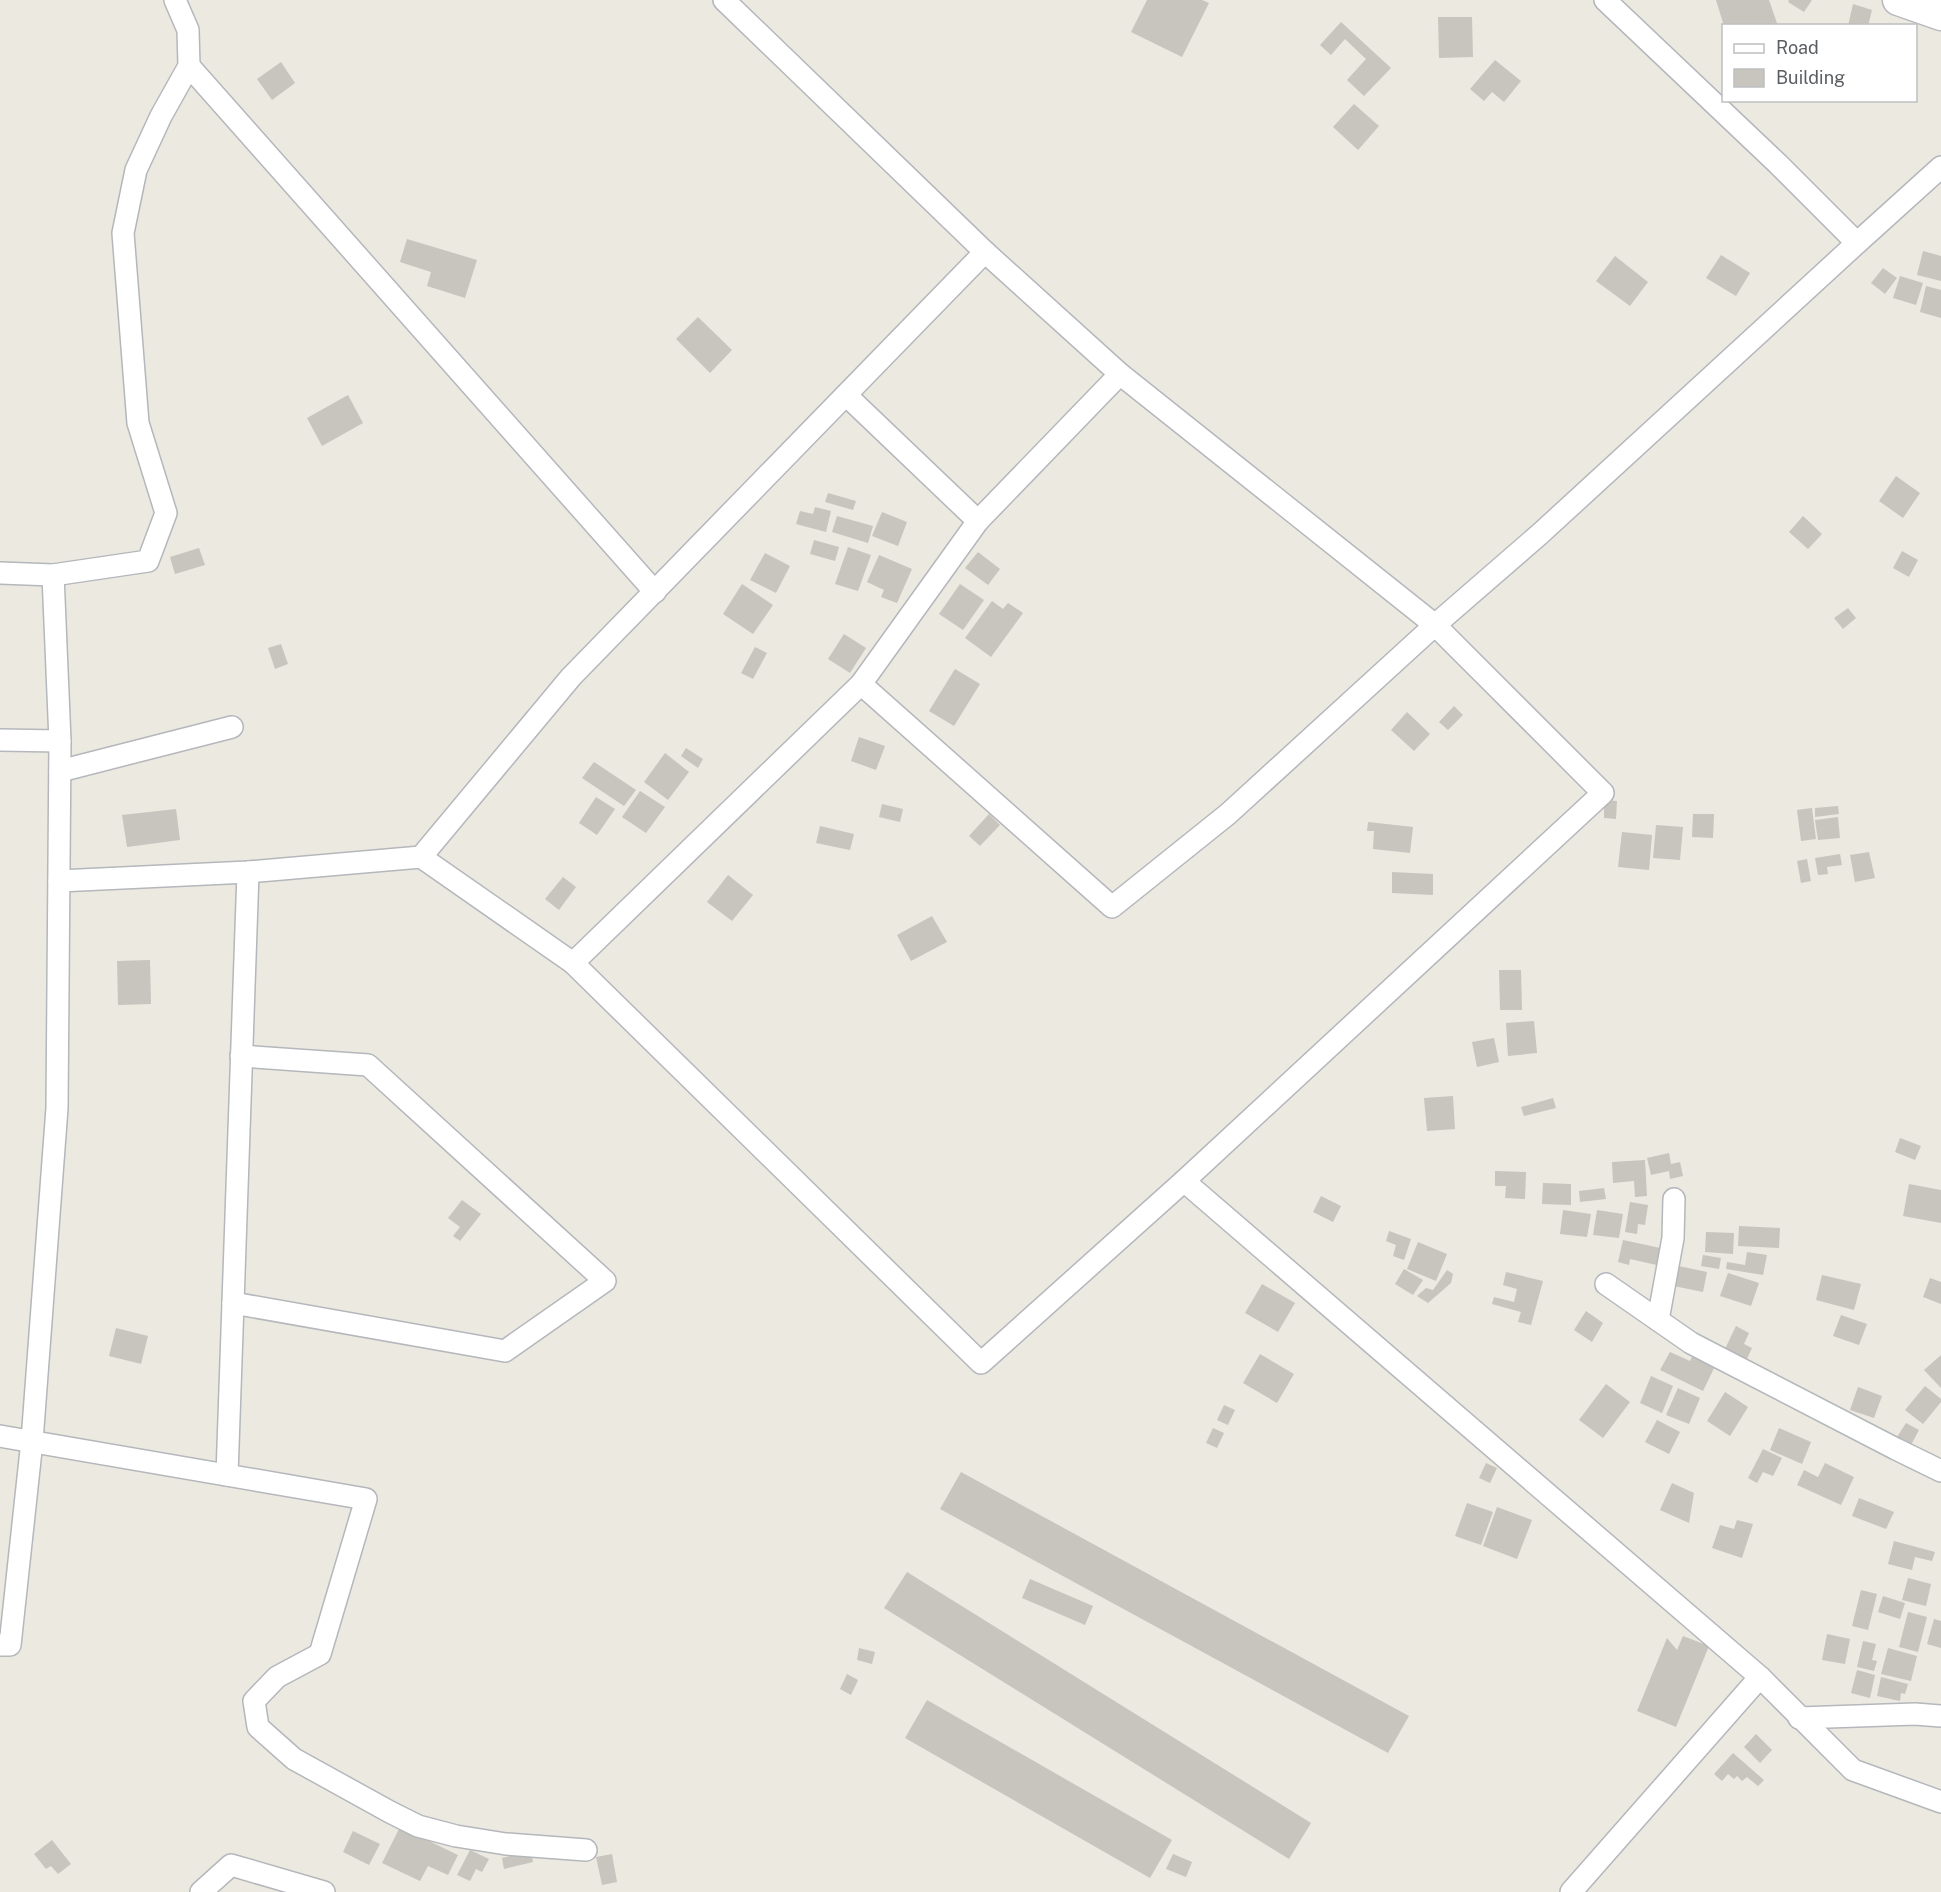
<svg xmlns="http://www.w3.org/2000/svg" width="1941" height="1892" viewBox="0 0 1941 1892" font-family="'Public Sans',sans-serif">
<rect width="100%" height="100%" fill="#ece9e1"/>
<g fill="#c8c4be">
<path d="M1147,0H1202L1209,3L1182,57L1131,32Z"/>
<path d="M1716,0H1769L1778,26H1724Z"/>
<path d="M1789,0H1812L1804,12L1788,2Z"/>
<path d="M1853,4L1872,10L1868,26H1848Z"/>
<path d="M1438,17H1472L1473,57L1439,58Z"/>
<path d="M1341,22L1391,68L1364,96L1347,80L1366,59L1345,39L1331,55L1320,45Z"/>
<path d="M1495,60L1521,81L1504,102L1492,92L1484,101L1470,89Z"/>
<path d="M281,62L295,83L272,100L257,79Z"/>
<path d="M1354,104L1379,126L1358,150L1333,127Z"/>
<path d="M407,239L477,260L465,298L427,286L431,272L400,262Z"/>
<path d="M1923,251L1941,256V281L1917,275Z"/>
<path d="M1721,255L1750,273L1736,296L1706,278Z"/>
<path d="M1615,256L1648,282L1630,306L1596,281Z"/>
<path d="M1883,268L1897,278L1885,294L1871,283Z"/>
<path d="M1900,276L1923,283L1916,305L1893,298Z"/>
<path d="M1926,286L1941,290V318L1920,312Z"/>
<path d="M698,317L732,350L710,373L676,339Z"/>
<path d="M348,395L363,423L322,446L307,418Z"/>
<path d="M1896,476L1920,493L1903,518L1879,501Z"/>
<path d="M828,493L856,501L853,510L825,502Z"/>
<path d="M815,507L831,511L826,532L796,524L800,511L813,514Z"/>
<path d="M882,512L907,522L898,546L872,536Z"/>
<path d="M837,516L873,526L868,543L832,532Z"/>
<path d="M1803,516L1822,534L1808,549L1789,532Z"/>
<path d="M814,540L839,547L835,561L810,554Z"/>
<path d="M848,547L871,555L858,591L835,584Z"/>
<path d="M199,548L205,565L175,574L170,557Z"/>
<path d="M1902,551L1918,560L1909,577L1893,568Z"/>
<path d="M978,552L1000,569L988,585L965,568Z"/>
<path d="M765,553L790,566L776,593L750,580Z"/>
<path d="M879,555L912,569L897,603L881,597L884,590L867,582Z"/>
<path d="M742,584L773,605L753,634L723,614Z"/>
<path d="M960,584L984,600L963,630L939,614Z"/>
<path d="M992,601L1003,609L1008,603L1023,613L991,657L965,638Z"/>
<path d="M1848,608L1856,618L1843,629L1834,618Z"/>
<path d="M844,634L866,648L850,673L828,659Z"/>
<path d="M281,644L288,664L275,669L268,648Z"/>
<path d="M755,647L767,653L753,679L741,673Z"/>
<path d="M955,669L980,684L954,726L929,711Z"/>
<path d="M1454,706L1463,715L1448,730L1439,722Z"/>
<path d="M1407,712L1430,734L1414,751L1391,730Z"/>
<path d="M859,737L885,746L876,770L851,761Z"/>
<path d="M686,748L703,759L698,768L681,756Z"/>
<path d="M665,753L689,772L668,800L644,782Z"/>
<path d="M594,762L636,790L624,806L582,778Z"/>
<path d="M640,791L665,807L646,833L622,817Z"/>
<path d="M596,797L615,809L597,835L579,823Z"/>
<path d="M1604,800L1617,801L1616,819L1604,818Z"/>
<path d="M882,804L903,809L900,822L879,817Z"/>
<path d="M1838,806L1839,814L1815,817V808Z"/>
<path d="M1812,808L1816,839L1801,841L1797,810Z"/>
<path d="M176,809L180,840L127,847L122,815Z"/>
<path d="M989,814L1000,825L980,846L969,836Z"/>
<path d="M1693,814H1714L1713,838L1692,837Z"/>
<path d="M1838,817L1840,838L1818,840L1815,820Z"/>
<path d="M1368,822L1413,827L1410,853L1373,849L1374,831H1367Z"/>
<path d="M1656,825L1683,827L1680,860L1653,858Z"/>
<path d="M820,826L854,834L850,850L816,843Z"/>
<path d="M1622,832L1652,835L1649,870L1618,867Z"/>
<path d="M1869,852L1875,878L1855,882L1850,855Z"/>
<path d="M1840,854L1842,865L1827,867L1828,874L1818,875L1815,858Z"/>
<path d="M1807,859L1811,881L1801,883L1797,861Z"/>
<path d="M1392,872L1433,874V895L1392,893Z"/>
<path d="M728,875L753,895L732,921L707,902Z"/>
<path d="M563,877L576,887L559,910L545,899Z"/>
<path d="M932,916L947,942L911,961L897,935Z"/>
<path d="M150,960L151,1004L118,1005L117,961Z"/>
<path d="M1499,970H1521L1522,1010H1500Z"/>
<path d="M1534,1021L1537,1053L1508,1056L1506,1023Z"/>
<path d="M1494,1038L1499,1062L1477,1067L1472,1042Z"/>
<path d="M1453,1096L1455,1129L1427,1131L1424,1098Z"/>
<path d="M1553,1098L1556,1108L1524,1116L1521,1107Z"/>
<path d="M1900,1138L1921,1146L1915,1160L1895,1152Z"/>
<path d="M1669,1153L1671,1164L1680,1162L1683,1176L1670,1179L1669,1171L1651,1175L1647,1158Z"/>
<path d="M1645,1160L1647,1196L1635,1197L1634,1181L1613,1183L1612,1162Z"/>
<path d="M1495,1171L1526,1172L1525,1199L1505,1198L1506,1186H1495Z"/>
<path d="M1543,1183L1571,1184V1205L1542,1204Z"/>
<path d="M1909,1184L1941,1190V1223L1903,1216Z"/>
<path d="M1604,1188L1606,1199L1580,1202L1579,1191Z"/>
<path d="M1321,1196L1341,1206L1333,1222L1313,1212Z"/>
<path d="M462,1200L481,1214L460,1241L453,1236L460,1227L448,1218Z"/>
<path d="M1630,1202L1648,1205L1645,1225L1638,1224L1637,1234L1625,1232Z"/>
<path d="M1563,1210L1591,1214L1587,1237L1560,1234Z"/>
<path d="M1597,1210L1623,1214L1619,1238L1593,1235Z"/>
<path d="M1739,1226L1780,1228L1779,1248L1738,1246Z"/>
<path d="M1389,1231L1411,1239L1404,1260L1393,1256L1396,1245L1386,1241Z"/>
<path d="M1706,1232L1734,1233L1733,1254L1705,1252Z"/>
<path d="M1623,1240L1665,1249L1661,1266L1630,1259L1629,1265L1618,1262Z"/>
<path d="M1418,1242L1447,1254L1436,1281L1407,1269Z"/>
<path d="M1747,1252L1767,1255L1763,1275L1726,1269L1727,1262L1745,1265Z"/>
<path d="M1703,1255L1721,1258L1719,1269L1701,1266Z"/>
<path d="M1674,1265L1707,1272L1703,1292L1669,1285Z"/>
<path d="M1404,1269L1423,1280L1413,1295L1395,1284Z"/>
<path d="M1447,1270L1453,1274L1451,1283L1428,1303L1417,1296L1426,1288L1433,1290Z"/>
<path d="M1506,1272L1543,1281L1531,1325L1518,1322L1521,1312L1492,1304L1494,1297L1514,1302L1517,1289L1503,1285Z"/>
<path d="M1728,1273L1759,1283L1751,1306L1720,1296Z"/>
<path d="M1822,1275L1861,1284L1854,1310L1816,1300Z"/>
<path d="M1930,1278L1941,1282V1304L1923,1297Z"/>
<path d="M1262,1284L1295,1303L1278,1332L1245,1313Z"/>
<path d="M1586,1311L1603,1323L1592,1342L1574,1330Z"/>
<path d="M1841,1315L1867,1324L1859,1345L1833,1336Z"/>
<path d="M1736,1326L1749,1333L1744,1344L1752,1348L1747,1359L1725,1349Z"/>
<path d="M116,1328L148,1336L141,1364L109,1356Z"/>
<path d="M1670,1352L1690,1361L1694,1353L1716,1364L1703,1391L1660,1370Z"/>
<path d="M1260,1354L1294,1374L1277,1403L1243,1383Z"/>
<path d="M1941,1355V1388L1924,1370Z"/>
<path d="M1651,1376L1673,1386L1662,1413L1640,1403Z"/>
<path d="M1606,1384L1630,1402L1603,1438L1579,1420Z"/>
<path d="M1925,1386L1941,1399V1402L1923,1424L1905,1410Z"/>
<path d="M1858,1387L1882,1396L1874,1418L1850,1410Z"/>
<path d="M1678,1388L1700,1398L1689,1424L1666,1415Z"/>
<path d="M1725,1392L1748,1407L1730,1436L1707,1421Z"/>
<path d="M1224,1405L1235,1410L1228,1425L1217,1420Z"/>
<path d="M1657,1420L1680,1432L1669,1454L1645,1442Z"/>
<path d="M1906,1423L1919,1430L1911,1445L1897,1437Z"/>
<path d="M1213,1428L1224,1433L1217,1448L1206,1443Z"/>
<path d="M1779,1428L1811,1442L1802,1464L1770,1450Z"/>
<path d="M1763,1449L1782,1458L1773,1476L1763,1472L1757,1483L1748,1478Z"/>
<path d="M1486,1463L1497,1468L1490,1483L1479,1478Z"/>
<path d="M1825,1463L1854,1477L1841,1505L1797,1485L1804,1470L1818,1477Z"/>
<path d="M961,1472L1409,1716L1388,1753L940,1509Z"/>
<path d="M1672,1483L1694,1493L1689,1523L1660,1510Z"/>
<path d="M1859,1498L1894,1512L1886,1529L1852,1516Z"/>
<path d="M1467,1503L1493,1512L1481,1545L1455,1536Z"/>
<path d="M1497,1507L1532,1520L1517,1559L1483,1546Z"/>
<path d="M1737,1520L1753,1524L1742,1558L1712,1548L1720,1525L1734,1529Z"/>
<path d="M1894,1541L1935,1552L1932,1561L1915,1557L1912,1570L1888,1564Z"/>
<path d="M907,1572L1311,1823L1289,1859L884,1608Z"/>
<path d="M1908,1578L1931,1584L1926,1606L1902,1600Z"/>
<path d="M1030,1579L1093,1606L1085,1625L1022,1598Z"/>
<path d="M1861,1590L1877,1594L1868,1630L1852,1626Z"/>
<path d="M1883,1596L1905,1603L1900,1619L1878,1612Z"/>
<path d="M1908,1612L1927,1617L1918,1652L1899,1647Z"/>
<path d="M1934,1619L1941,1621V1648L1927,1644Z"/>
<path d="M1827,1634L1850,1639L1845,1664L1822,1660Z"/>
<path d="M1683,1636L1709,1646L1676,1727L1637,1711L1667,1638L1677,1650Z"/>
<path d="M1863,1641L1876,1644L1872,1660L1877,1661L1874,1671L1857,1667Z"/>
<path d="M859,1648L875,1652L872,1664L857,1660Z"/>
<path d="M1888,1648L1917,1656L1911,1681L1881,1674Z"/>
<path d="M1857,1670L1875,1675L1870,1698L1851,1693Z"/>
<path d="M847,1674L858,1680L851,1695L840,1689Z"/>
<path d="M1881,1677L1908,1684L1905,1694L1901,1693L1900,1701L1877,1696Z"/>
<path d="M927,1700L1172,1840L1150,1878L905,1738Z"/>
<path d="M1756,1734L1772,1750L1760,1763L1744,1747Z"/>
<path d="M1733,1753L1764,1780L1758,1786L1747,1777L1742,1781L1737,1776L1734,1779L1728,1774L1722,1781L1714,1774Z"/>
<path d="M400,1827L458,1855L448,1875L428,1866L420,1881L382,1863Z"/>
<path d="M353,1831L380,1844L369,1865L343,1852Z"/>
<path d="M52,1840L71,1864L58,1874L51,1866L46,1869L34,1854Z"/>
<path d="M470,1850L489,1859L482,1872L476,1869L470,1881L457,1875Z"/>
<path d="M531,1851L533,1862L504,1869L502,1858Z"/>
<path d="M612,1854L617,1882L602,1885L596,1857Z"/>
<path d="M1173,1854L1192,1862L1186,1877L1166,1869Z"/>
</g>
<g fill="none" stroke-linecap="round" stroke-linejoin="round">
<g stroke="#b4b7bb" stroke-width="24">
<g id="street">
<path d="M724,0L985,252"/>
<path d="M1605,0L1778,164L1857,243L1941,167"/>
<path d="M189,66L655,592"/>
<path d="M846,395L978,521L1120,374"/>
<path d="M0,573L53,575L148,561L166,513L138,423L123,233L136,170L161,116L189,66L188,30L175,0"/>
<path d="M861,684L1112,907L1228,814L1435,625L1541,533L1857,243"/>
<path d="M0,740L60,741"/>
<path d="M60,771L232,727"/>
<path d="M59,881L248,872L421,857L573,963L981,1363L1184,1181L1603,793L1435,625L1120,374L985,252L571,677L421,857"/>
<path d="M573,963L861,684L978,521"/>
<path d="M1184,1181L1760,1677L1853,1770L1941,1802"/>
<path d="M1606,1284L1691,1343L1896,1449L1941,1471"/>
<path d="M233,1303L505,1351L605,1281L368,1065L241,1056"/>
<path d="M1658,1320L1673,1238L1674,1199"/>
<path d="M0,1436L366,1499L320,1654L277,1677L254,1701L258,1727L294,1759L390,1812L418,1826L456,1836L506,1844L586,1850"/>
<path d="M227,1475L248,872"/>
<path d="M0,1645H10L32,1441L57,1108L60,741L53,575"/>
<path d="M1799,1718L1915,1714L1941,1716"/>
<path d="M201,1892L231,1865L324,1892"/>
<path d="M1571,1892L1760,1677"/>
</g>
</g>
<g stroke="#b5b8bd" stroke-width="33">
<path id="secondary" d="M1898,0L1941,15"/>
</g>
<use href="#street" stroke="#fff" stroke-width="21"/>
<use href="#secondary" stroke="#fff" stroke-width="30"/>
</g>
<rect x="1722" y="24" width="195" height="78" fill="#ffffff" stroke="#bdbfc0" stroke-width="1.5"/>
<rect x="1734" y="44" width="30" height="9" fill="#ffffff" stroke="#bdbfc0" stroke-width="1.5"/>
<text x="1776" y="54" font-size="18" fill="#5a5e62">Road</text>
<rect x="1734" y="69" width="30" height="18" fill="#c8c4be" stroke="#bdbfc0" stroke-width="1.5"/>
<text x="1776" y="84" font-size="18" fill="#5a5e62">Building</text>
</svg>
